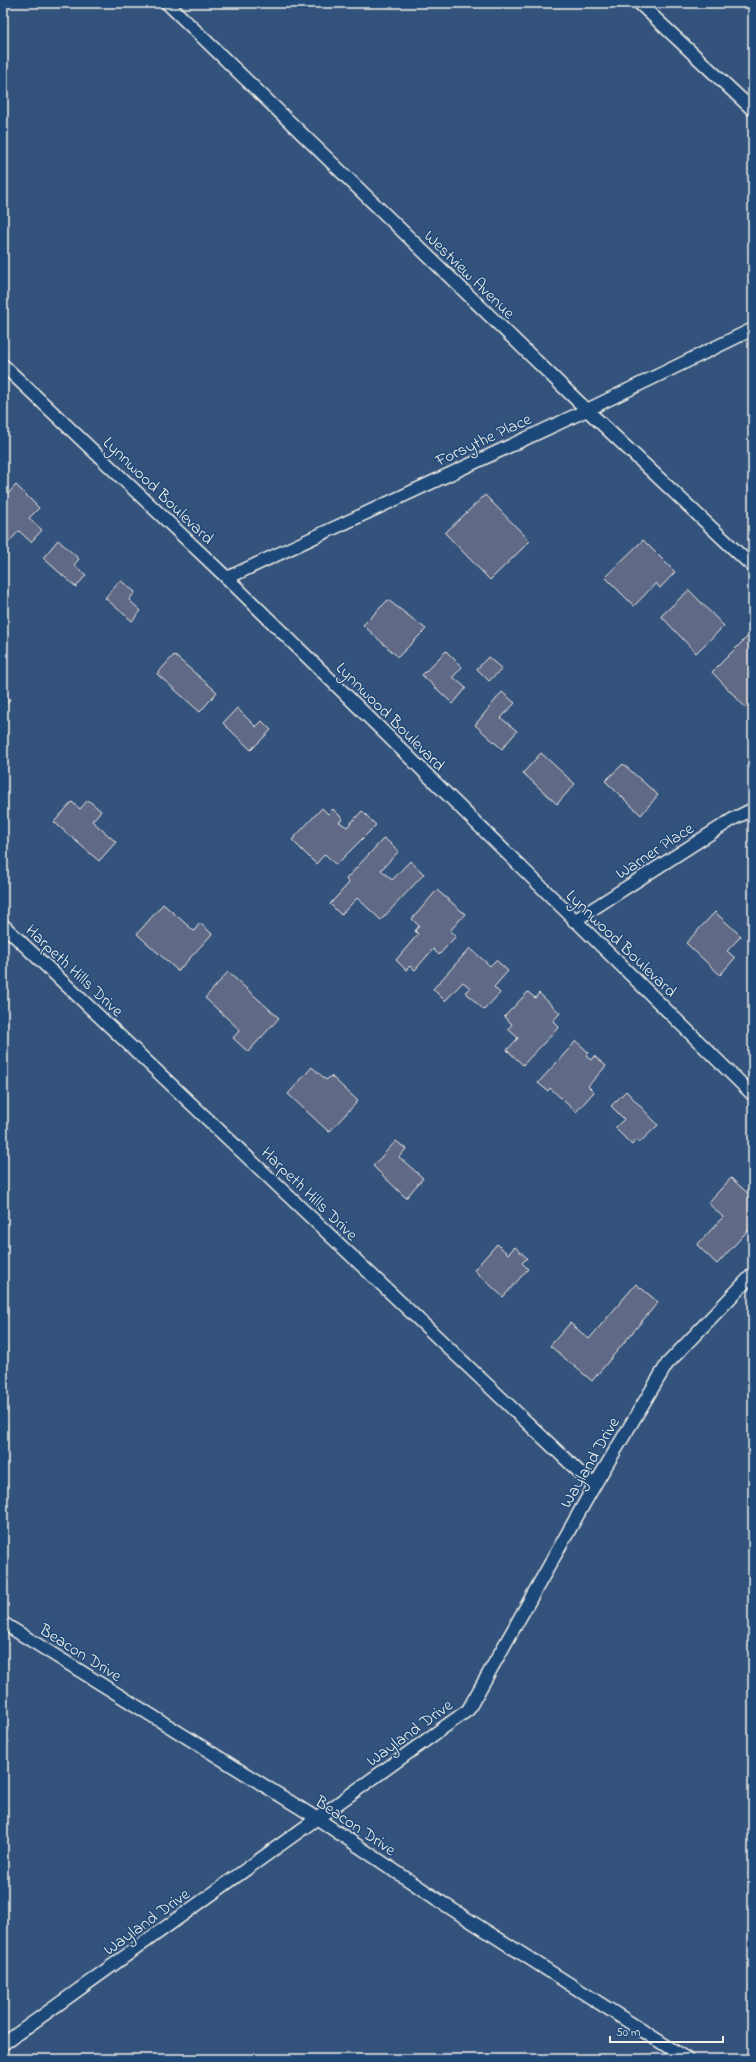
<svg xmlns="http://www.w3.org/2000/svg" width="756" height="2062" viewBox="0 0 756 2062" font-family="'Indie Flower',sans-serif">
<rect width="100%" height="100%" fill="#33537d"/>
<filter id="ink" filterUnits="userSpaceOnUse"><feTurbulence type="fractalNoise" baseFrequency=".025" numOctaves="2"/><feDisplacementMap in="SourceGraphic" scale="8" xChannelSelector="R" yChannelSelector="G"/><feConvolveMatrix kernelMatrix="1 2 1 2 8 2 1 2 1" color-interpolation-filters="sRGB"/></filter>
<g filter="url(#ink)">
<g fill="#616985" stroke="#f4f1e8">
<path d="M16,485L39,508L29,518L42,530L31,542L19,531L5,546L3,544V499Z"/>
<path d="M485,495L530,541L490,580L445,533Z"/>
<path d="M58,540L79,559L74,565L86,575L76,587L43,558Z"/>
<path d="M643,540L675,572L660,588L656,583L634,606L605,577Z"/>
<path d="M120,580L135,592L129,600L141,611L132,621L105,598Z"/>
<path d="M689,590L724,626L696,653L661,616Z"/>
<path d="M388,600L426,629L398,657L363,625Z"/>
<path d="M752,632L753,701L746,708L712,672Z"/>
<path d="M446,651L462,667L453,677L466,688L453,704L422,675Z"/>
<path d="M174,655L217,692L200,712L157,674Z"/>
<path d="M488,657L502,669L489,681L477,669Z"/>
<path d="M502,692L515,703L501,718L517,731L502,749L475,725Z"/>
<path d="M3,695L10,699L3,711Z"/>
<path d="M237,708L256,727L262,721L271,730L251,750L223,723Z"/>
<path d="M541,753L575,784L557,804L523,773Z"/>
<path d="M623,764L658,795L641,815L605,781Z"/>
<path d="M88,800L101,811L92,821L116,842L99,861L54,822L72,802L80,809Z"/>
<path d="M322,808L328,814L333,809L343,819L339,822L347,827L362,811L376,825L336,865L325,854L316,864L292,840Z"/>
<path d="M384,838L399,851L381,870L392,880L410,861L424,874L381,920L357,898L341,915L330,904L349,883L346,879Z"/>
<path d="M437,890L465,914L450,931L456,936L439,955L433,949L415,970L410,966L406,970L396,960L418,934L415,931L419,926L412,919Z"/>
<path d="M163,904L194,931L200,923L212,934L178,971L137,934Z"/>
<path d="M715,912L741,936L727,951L735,958L720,975L686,943Z"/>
<path d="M470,948L490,966L496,960L508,971L494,987L500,993L484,1010L465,992L470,988L463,982L445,1001L433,989Z"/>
<path d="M228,972L279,1018L248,1052L233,1038L240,1030L205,998Z"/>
<path d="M528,992L535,998L539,993L560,1013L553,1021L559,1027L523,1065L507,1050L518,1038L508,1029L512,1024L504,1017Z"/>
<path d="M576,1041L589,1053L586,1056L591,1060L594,1056L606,1066L588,1086L594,1092L576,1112L550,1088L548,1091L538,1083Z"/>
<path d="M312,1067L326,1080L331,1076L358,1101L329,1132L288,1094Z"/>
<path d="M626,1091L658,1125L639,1143L636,1140L632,1145L615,1128L624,1119L611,1106Z"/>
<path d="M396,1141L406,1149L399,1157L423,1178L406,1198L373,1166Z"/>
<path d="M731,1178L753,1198V1225L717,1264L697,1245L723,1217L708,1203Z"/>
<path d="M497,1244L508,1254L515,1247L527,1258L522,1263L528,1269L503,1297L474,1270Z"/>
<path d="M636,1284L658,1302L592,1381L550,1346L570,1323L589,1339Z"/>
</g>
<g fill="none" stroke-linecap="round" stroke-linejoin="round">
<g stroke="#f4f1e8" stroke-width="15">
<g id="street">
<path d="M167,3L587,410L753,567"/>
<path d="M639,3L753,110"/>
<path d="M3,365L227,578L753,1095"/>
<path d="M227,578L587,410L753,329"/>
<path d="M574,921L733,819L753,809"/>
<path d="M3,925L594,1486"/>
<path d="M3,1623L318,1819L444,1904L687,2059"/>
<path d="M3,2044L468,1710L594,1486L667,1364L753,1274"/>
</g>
</g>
<use href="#street" stroke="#1f4a7a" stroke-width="12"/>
</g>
</g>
<g text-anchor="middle" stroke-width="3" stroke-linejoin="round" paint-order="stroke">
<g font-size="17" fill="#f4f1e8" stroke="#1f4a7a">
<text transform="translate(470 274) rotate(44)" y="6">Westview Avenue</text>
<text transform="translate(483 439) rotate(-25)" y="6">Forsythe Place</text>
<text transform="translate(159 490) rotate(44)" y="6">Lynnwood Boulevard</text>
<text transform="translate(391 716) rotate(45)" y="6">Lynnwood Boulevard</text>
<text transform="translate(654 850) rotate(-33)" y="6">Warner Place</text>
<text transform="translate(622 943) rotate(44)" y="6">Lynnwood Boulevard</text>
<text transform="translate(75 970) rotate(43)" y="6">Harpeth Hills Drive</text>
<text transform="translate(310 1193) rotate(44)" y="6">Harpeth Hills Drive</text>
<text transform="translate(589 1462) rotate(-60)" y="6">Wayland Drive</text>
<text transform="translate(81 1652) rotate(32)" y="6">Beacon Drive</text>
<text transform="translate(409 1732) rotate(-36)" y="6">Wayland Drive</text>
<text transform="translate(356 1825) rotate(34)" y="6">Beacon Drive</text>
<text transform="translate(146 1921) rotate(-36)" y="6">Wayland Drive</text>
</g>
</g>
<rect width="756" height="2062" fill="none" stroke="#1f4a7a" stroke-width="16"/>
<rect x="8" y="8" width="740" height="2046" fill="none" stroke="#f4f1e8" stroke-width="1.5" filter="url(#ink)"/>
<path d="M610 2036v6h113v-6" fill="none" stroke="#f4f1e8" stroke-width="2"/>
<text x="616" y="2036" font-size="12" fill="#f4f1e8" stroke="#1f4a7a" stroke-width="3" paint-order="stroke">50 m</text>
</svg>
